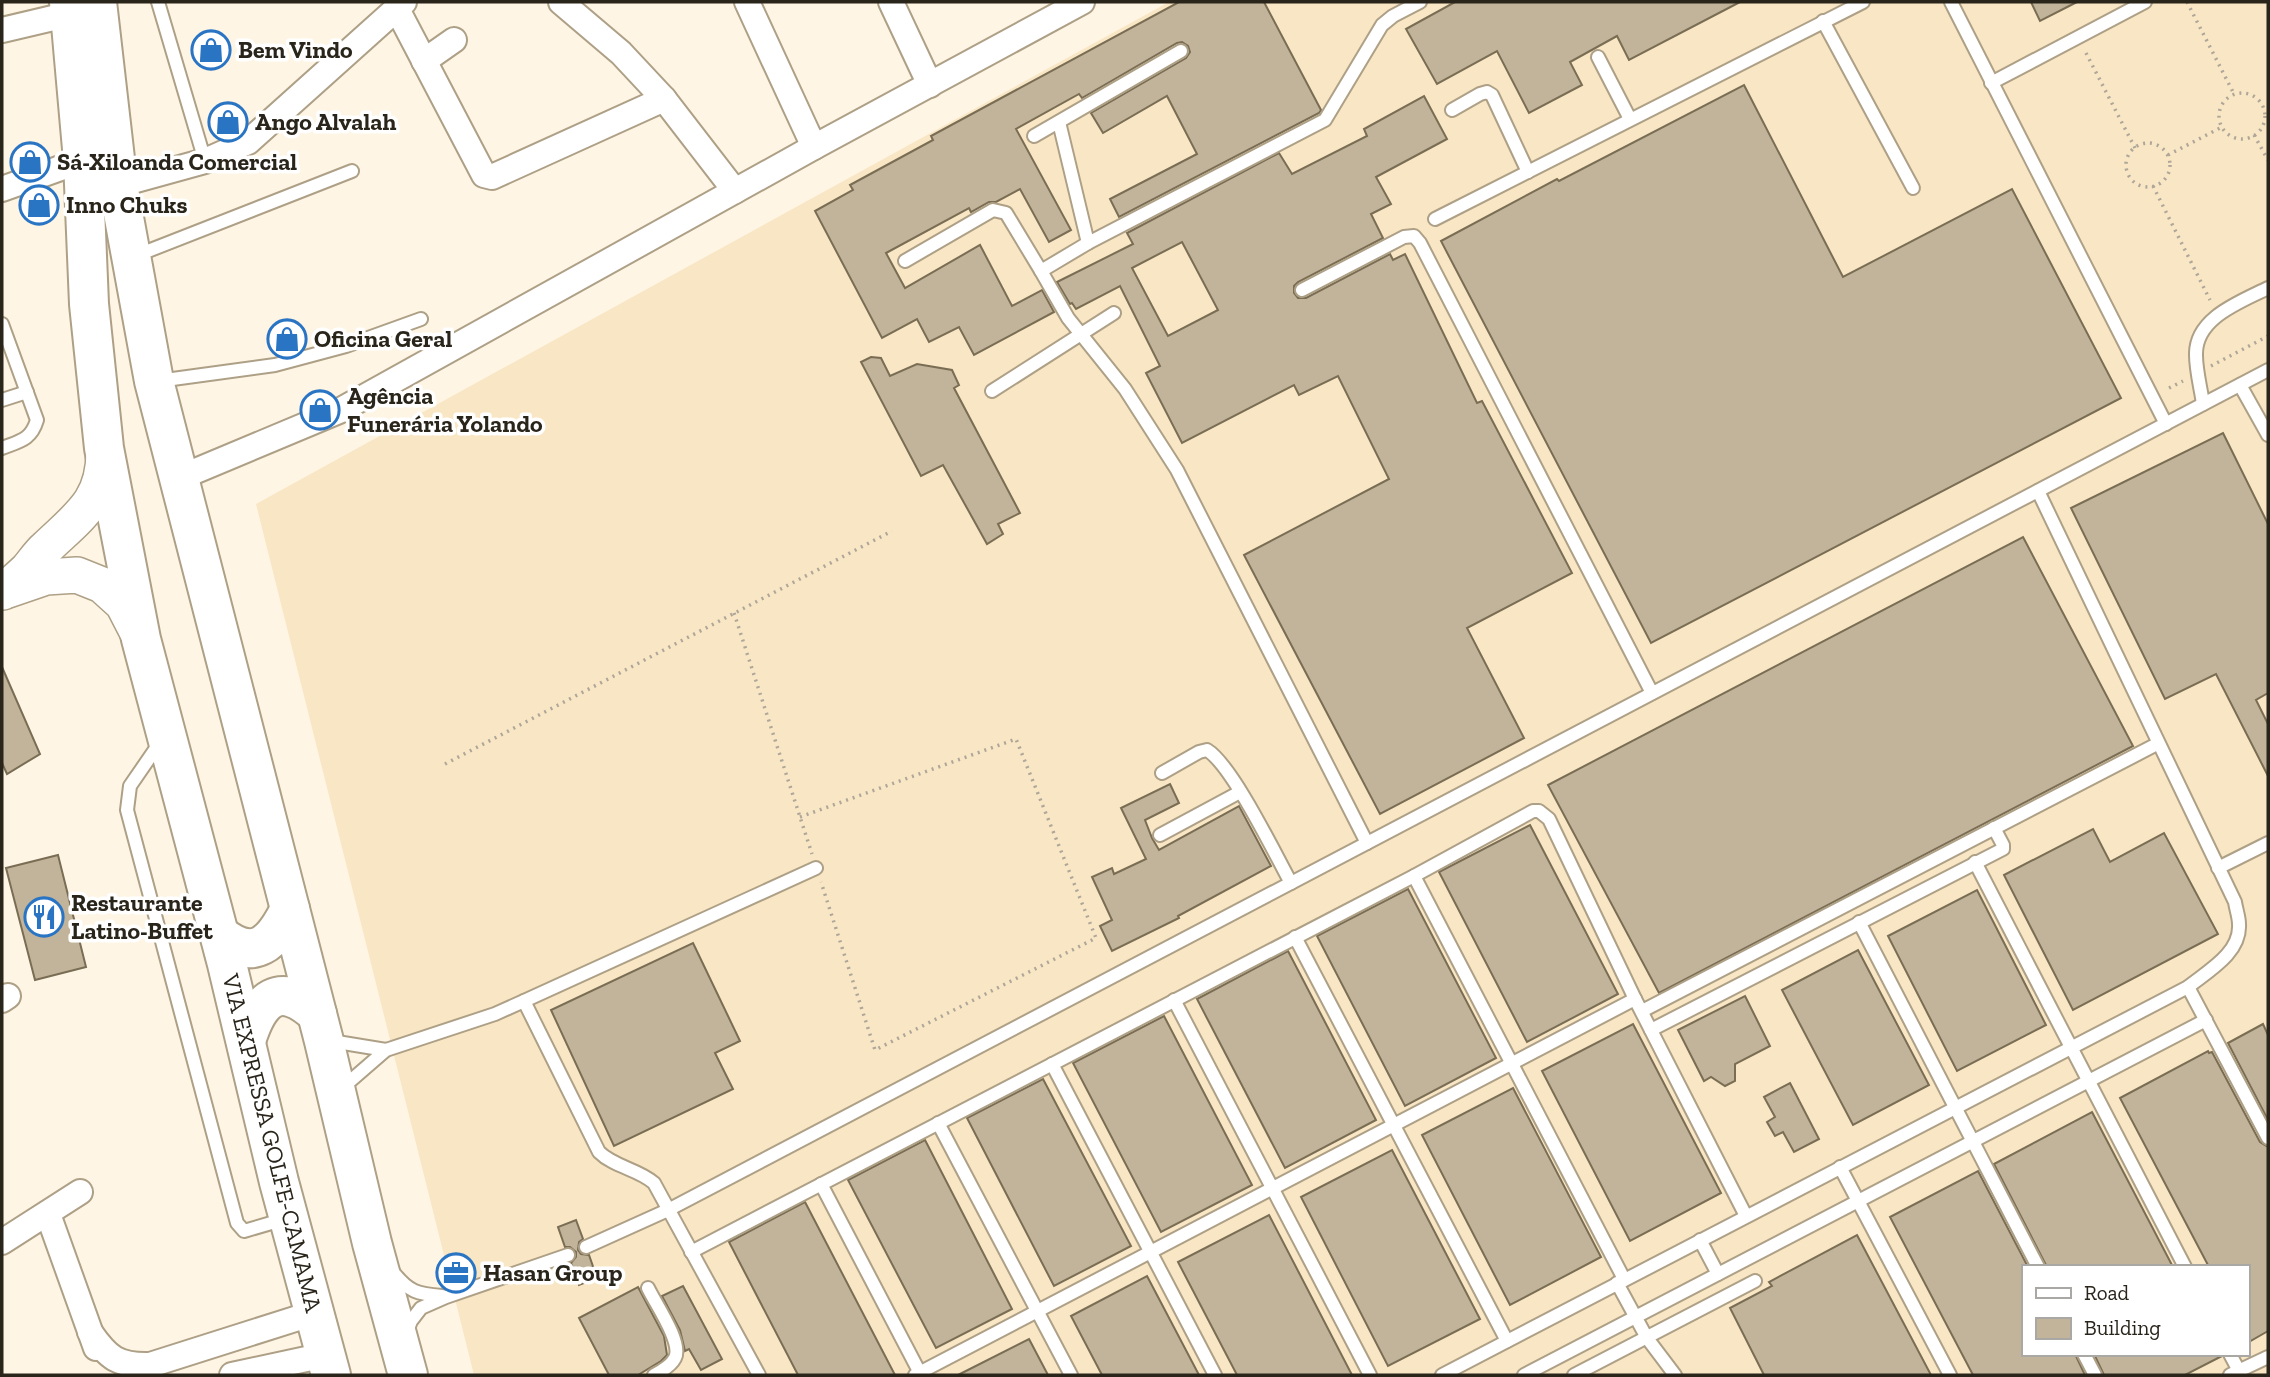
<svg xmlns="http://www.w3.org/2000/svg" width="2270" height="1377" viewBox="0 0 2270 1377" font-family="'Zilla Slab',serif">
<rect width="100%" height="100%" fill="#fef5e4"/>
<path fill="#f9e6c4" fill-rule="evenodd" d="M1169,2H2268V1375H474L256,504ZM2023,1267H2247V1354H2023Z"/>
<g fill="#c2b49a" stroke="#796d54" stroke-width="2" fill-rule="evenodd">
<path d="M1179,2H1264L1321,110L1319,113L1119,217L1110,199L1197,154L1167,96L1103,133L1091,113L1186,58L1190,52L1188,46L1182,42L1177,43L1082,98L1079,94L1016,129L1071,230L1049,242L1020,189L996,202H989L971,212L969,208L886,253L905,288L980,245L1012,306L1042,290L1054,312L974,355L959,327L929,342L917,319L882,338L815,211L853,190L850,185L933,140L931,136Z"/>
<path d="M1455,2H1740L1629,60L1617,36L1570,62L1582,85L1529,113L1497,51L1437,84L1406,29Z"/>
<path d="M2031,2H2077L2040,21Z"/>
<path d="M1744,85L1843,277L2012,189L2121,398L1651,643L1441,241L1557,179L1559,181Z"/>
<path d="M1424,96L1447,139L1376,177L1391,204L1371,214L1383,238L1298,282L1294,286V293L1298,298H1306L1390,254L1393,260L1405,254L1477,403L1482,401L1572,573L1467,628L1524,738L1380,814L1244,555L1389,479L1338,376L1299,395L1294,385L1182,443L1146,373L1160,366L1120,286L1076,309L1072,303L1070,304L1057,282L1133,244L1127,233L1279,153L1292,174L1367,136L1364,129ZM1182,242L1218,310L1168,336L1132,268Z"/>
<path d="M871,357L881,358L890,376L917,364L952,370L959,385L954,388L1020,513L998,524L1003,534L987,544L943,465L921,476L861,362Z"/>
<path d="M2223,433L2268,524V693L2256,700L2268,724V776L2216,674L2165,699L2071,508Z"/>
<path d="M2023,537L2133,746L1659,993L1548,785Z"/>
<path d="M2,667L40,754L7,774L2,763Z"/>
<path d="M1170,784L1179,803L1145,820L1152,838L1159,850L1239,806L1271,866L1178,916L1179,918L1112,951L1100,926L1112,920L1092,877L1112,868L1114,874L1146,859L1121,808Z"/>
<path d="M1530,825L1618,994L1527,1042L1439,872Z"/>
<path d="M2093,829L2110,862L2164,833L2218,934L2073,1010L2004,875Z"/>
<path d="M58,855L86,967L35,980L6,868Z"/>
<path d="M1408,889L1496,1058L1405,1106L1317,936Z"/>
<path d="M1977,890L2046,1025L1957,1071L1888,936Z"/>
<path d="M693,943L740,1041L715,1053L733,1089L614,1146L551,1010Z"/>
<path d="M1858,950L1929,1085L1853,1125L1782,990Z"/>
<path d="M1288,951L1376,1120L1285,1168L1197,999Z"/>
<path d="M1745,996L1770,1046L1735,1064V1081L1725,1086L1711,1077L1704,1081L1678,1030Z"/>
<path d="M1164,1016L1252,1185L1161,1232L1073,1063Z"/>
<path d="M1633,1024L1721,1193L1630,1241L1542,1071Z"/>
<path d="M2263,1024L2268,1035V1120L2228,1043Z"/>
<path d="M2208,1051L2209,1053L2212,1052L2260,1142L2268,1147V1331L2247,1343V1267H2209L2120,1098Z"/>
<path d="M1043,1079L1131,1246L1054,1286L967,1118Z"/>
<path d="M1790,1083L1819,1139L1794,1152L1783,1132L1775,1136L1767,1122L1775,1117L1764,1097Z"/>
<path d="M1513,1088L1601,1257L1510,1305L1422,1135Z"/>
<path d="M2092,1112L2173,1267H2047L1994,1164Z"/>
<path d="M925,1140L1012,1309L936,1348L848,1180Z"/>
<path d="M1392,1150L1480,1319L1388,1366L1301,1197Z"/>
<path d="M1978,1171L2028,1267H2023V1354H2075L2085,1375H1973L1890,1217Z"/>
<path d="M805,1202L895,1375H798L729,1242Z"/>
<path d="M1269,1215L1352,1375H1237L1178,1262Z"/>
<path d="M576,1220L583,1239L579,1242L578,1250L581,1254L589,1255L597,1278L579,1285L571,1263L576,1257V1252L570,1247H565L558,1227Z"/>
<path d="M1857,1235L1931,1375H1764L1730,1308L1772,1286L1769,1282Z"/>
<path d="M1147,1276L1199,1375H1102L1071,1316Z"/>
<path d="M683,1286L722,1359L701,1370L689,1349L685,1351L680,1330L662,1296Z"/>
<path d="M638,1287L664,1336L667,1355L661,1361L638,1375H609L579,1318Z"/>
<path d="M1029,1339L1048,1375H958Z"/>
<path d="M2094,1354H2221L2222,1356L2185,1375H2104Z"/>
</g>
<g fill="none" stroke-linecap="round" stroke-linejoin="round">
<g stroke="#aea086" stroke-width="16">
<g id="lane">
<path d="M158,2L205,161"/>
<path d="M1951,2L2166,424"/>
<path d="M1823,21L1913,188"/>
<path d="M1598,57L1630,119"/>
<path d="M1991,83L2145,2"/>
<path d="M1452,110L1480,94L1487,92L1492,95L1528,172"/>
<path d="M1059,122L1088,243L1041,271L1068,318L1125,389L1177,470L1367,843"/>
<path d="M1034,136L1181,51"/>
<path d="M1435,219L1863,2"/>
<path d="M1088,243L1325,120L1382,25L1393,16L1420,2"/>
<path d="M135,256L352,171"/>
<path d="M905,261L993,210L1006,213L1041,271"/>
<path d="M1302,290L1404,237L1414,236L1420,243L1652,693"/>
<path d="M2,324L37,420C31,440 20,441 2,448"/>
<path d="M158,381L275,365L346,346L421,319"/>
<path d="M2240,385L2268,435"/>
<path d="M992,391L1114,313"/>
<path d="M2,400L27,392"/>
<path d="M2203,404C2201,389 2196,371 2196,355C2195,318 2240,302 2268,288"/>
<path d="M161,741L130,786L127,810L237,1223L244,1231L285,1219"/>
<path d="M1162,773L1199,752L1207,750C1232,765 1275,854 1291,883"/>
<path d="M1160,835L1240,792"/>
<path d="M1975,862L2185,1267"/>
<path d="M2218,868L2268,843"/>
<path d="M1414,876L1624,1279"/>
<path d="M1859,922L2038,1267"/>
<path d="M1295,937L1507,1341"/>
<path d="M2188,987L2268,1138"/>
<path d="M1174,1000L1370,1375"/>
<path d="M1642,1011L2157,744"/>
<path d="M1651,1030L2003,849V845L1994,828"/>
<path d="M331,1041L386,1050"/>
<path d="M1052,1064L1215,1375"/>
<path d="M341,1089L386,1050L495,1014L524,1001"/>
<path d="M938,1123L1071,1375"/>
<path d="M1840,1167L1950,1375"/>
<path d="M821,1184L921,1375"/>
<path d="M1700,1240L1718,1274"/>
<path d="M586,1247L668,1210L2268,370"/>
<path d="M691,1252L1414,876L1533,811H1539L1549,819L1635,999L1746,1216"/>
<path d="M393,1272C409,1292 417,1294 442,1296"/>
<path d="M1617,1283L1647,1338L1675,1375"/>
<path d="M648,1288C655,1303 683,1343 675,1358C671,1366 662,1371 654,1375"/>
<path d="M406,1334L411,1321L421,1308L446,1297L568,1255"/>
<path d="M2084,1354L2095,1375"/>
<path d="M2230,1354L2239,1371"/>
<path d="M759,1375L654,1183C638,1169 614,1167 599,1152L524,1001L816,868"/>
<path d="M915,1375L1635,999"/>
<path d="M1442,1375L2188,987C2208,971 2241,953 2239,924C2239,917 2236,909 2235,902L2038,491"/>
<path d="M1524,1375L2206,1020"/>
<path d="M1574,1375L1755,1281"/>
<path d="M2230,1375L2268,1357"/>
</g>
</g>
<g stroke="#aea086" stroke-width="28">
<g id="street">
<path d="M747,2L814,147"/>
<path d="M891,2L930,85"/>
<path d="M397,9L484,175L492,177L664,99L621,53L561,2"/>
<path d="M2,30L70,14"/>
<path d="M424,61L454,40"/>
<path d="M664,99L735,191"/>
<path d="M118,185L205,161L248,142L404,2"/>
<path d="M2,189L83,160"/>
<path d="M179,478L339,411L814,147L1082,2"/>
<path d="M2,1000L8,996"/>
<path d="M48,1214L96,1348"/>
<path d="M2,1242L80,1192"/>
<path d="M90,1332C108,1358 118,1366 150,1365L314,1313"/>
<path d="M232,1375L325,1355"/>
</g>
</g>
<g stroke="#aea086" stroke-width="38">
<g id="secondary">
<path d="M8,590L46,577L77,575L102,585L123,604L139,635"/>
<path d="M3,592C11,584 20,577 28,569C34,562 39,554 46,548C78,517 104,502 104,452"/>
</g>
</g>
<g stroke="#aea086" stroke-width="42">
<g id="highway">
<path d="M69,2L83,160L89,304L104,448L141,639L227,964L279,1182L331,1375"/>
<path d="M97,2L118,185L154,381L324,1041L372,1243L408,1375"/>
<path d="M220,935C255,963 273,943 290,909"/>
<path d="M246,1041C259,999 279,979 317,1014"/>
</g>
</g>
<g stroke="#aea799" stroke-width="3.5" stroke-dasharray="2 5" stroke-linecap="butt">
<path d="M2187,2L2234,94"/>
<path d="M2086,53L2135,148"/>
<circle cx="2242" cy="116" r="23"/>
<path d="M2254,135L2268,160"/>
<circle cx="2148" cy="165" r="22"/>
<path d="M2168,155L2222,127"/>
<path d="M2153,186L2210,300"/>
<path d="M2211,366L2268,336"/>
<path d="M2169,388L2183,381"/>
<path d="M734,613L812,854"/>
<path d="M445,764L892,531"/>
<path d="M800,817L1016,739L1096,938L875,1050L821,882"/>
</g>
<use href="#lane" stroke="#fff" stroke-width="12"/>
<use href="#street" stroke="#fff" stroke-width="24"/>
<use href="#secondary" stroke="#fff" stroke-width="35"/>
<use href="#highway" stroke="#fff" stroke-width="38"/>
</g>
<defs>
<g id="shop-ring" transform="scale(2.0125)"><circle r="9.5" fill="#fff" stroke="#2a74c4" stroke-width="1.5"/><path d="M-5-2.5h2.3a2.7 3.5 0 0 1 5.4 0H5L5.5 6h-11ZM-1.5-2.5h3a1.5 2.3 0 0 0-3 0Z" fill="#2a74c4"/></g>
<g id="restaurant-ring" transform="scale(2.0125)"><circle r="9.5" fill="#fff" stroke="#2a74c4" stroke-width="1.5"/><path d="M-5-6h1v4h1v-4h1v4h1v-4h1v5L-1.5 .5V6h-2V.5L-5-1ZM5-6V6H3V1.5H1.5Q1.5-4 5-6Z" fill="#2a74c4"/></g>
<g id="office-ring" transform="scale(2.0125)"><circle r="9.5" fill="#fff" stroke="#2a74c4" stroke-width="1.5"/><path d="M-6-3h4V-5.5h4V-3h4V5H-6ZM-1-4.5V-3h2v-1.5ZM-6 0V1H6V0Z" fill="#2a74c4"/></g>
</defs>
<g fill-rule="evenodd">
<use href="#shop-ring" x="211" y="50"/>
<use href="#shop-ring" x="228" y="122"/>
<use href="#shop-ring" x="30" y="162"/>
<use href="#shop-ring" x="39" y="205"/>
<use href="#shop-ring" x="287" y="339"/>
<use href="#shop-ring" x="320" y="410"/>
<use href="#restaurant-ring" x="44" y="917"/>
<use href="#office-ring" x="456" y="1273"/>
</g>
<g text-anchor="middle" stroke-width="7" stroke-linejoin="round" paint-order="stroke">
<g font-size="24" font-weight="bold" fill="#2a251b" stroke="#fff" text-anchor="start">
<text x="238" y="58">Bem Vindo</text>
<text x="255" y="130">Ango Alvalah</text>
<text x="57" y="170">Sá-Xiloanda Comercial</text>
<text x="66" y="213">Inno Chuks</text>
<text x="314" y="347">Oficina Geral</text>
<text x="347" y="404">Agência<tspan x="347" dy="28">Funerária Yolando</tspan></text>
<text x="71" y="911">Restaurante<tspan x="71" dy="28">Latino-Buffet</tspan></text>
<text x="483" y="1281">Hasan Group</text>
</g>
<g font-size="24" fill="#2a251b" stroke="#fff">
<text transform="translate(272 1143) rotate(76)" y="8">VIA EXPRESSA GOLFE-CAMAMA</text>
</g>
</g>
<rect width="2270" height="1377" fill="none" stroke="#2a251b" stroke-width="7"/>
<rect x="2022" y="1265" width="228" height="91" fill="#ffffff" stroke="#aaa8a4" stroke-width="2"/>
<rect x="2036" y="1288" width="35" height="10" fill="#ffffff" stroke="#aaa8a4" stroke-width="2"/>
<text x="2084" y="1300" font-size="21" fill="#2a251b">Road</text>
<rect x="2036" y="1318" width="35" height="21" fill="#c2b49a" stroke="#aaa8a4" stroke-width="2"/>
<text x="2084" y="1335" font-size="21" fill="#2a251b">Building</text>
</svg>
